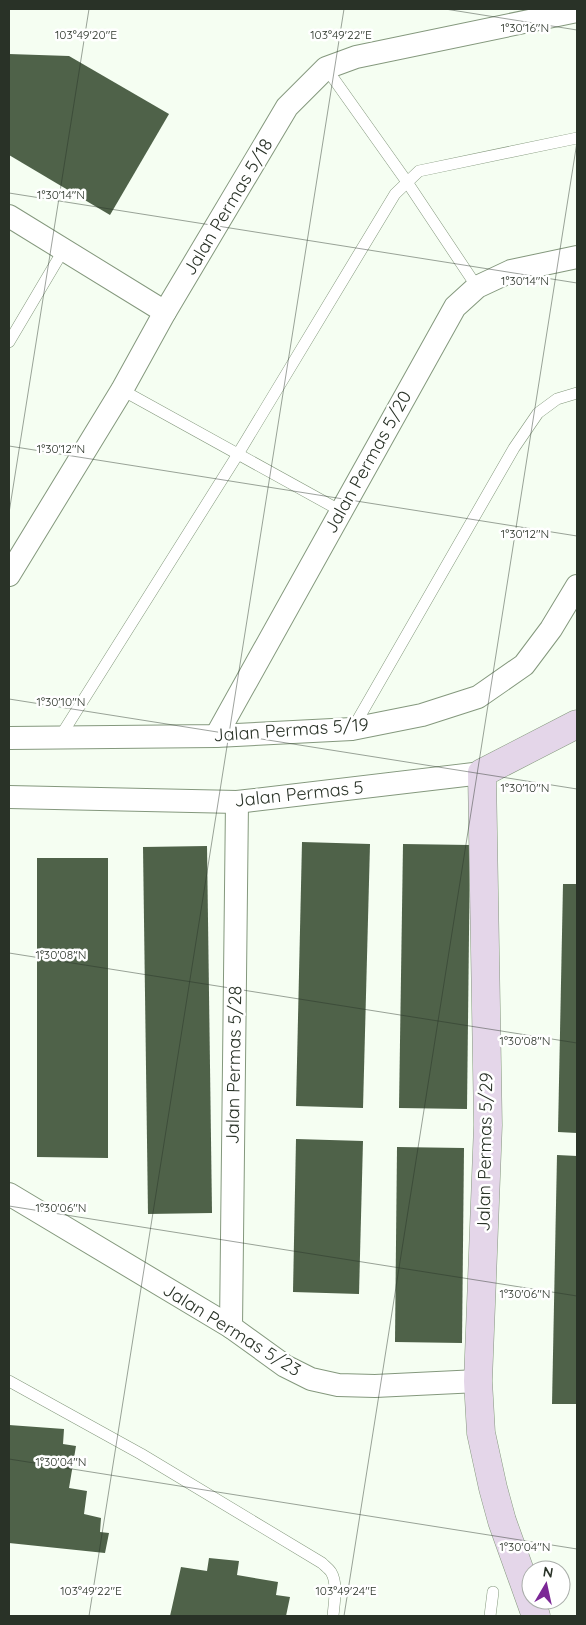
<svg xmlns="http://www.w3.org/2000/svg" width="586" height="1625" viewBox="0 0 586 1625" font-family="Quicksand,sans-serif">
<rect width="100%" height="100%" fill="#f5fef2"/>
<g fill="#4f6249">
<path d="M9,54L69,56L169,114L110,215L9,155Z"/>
<path d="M302,842L370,844L363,1108L296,1106Z"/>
<path d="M403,844L470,845L467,1109L399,1108Z"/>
<path d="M207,846L212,1213L148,1214L143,847Z"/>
<path d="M37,858H108V1158L37,1157Z"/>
<path d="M563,884H577V1133L558,1132Z"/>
<path d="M296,1139L363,1141L359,1294L293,1292Z"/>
<path d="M397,1147L464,1148L462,1343L395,1342Z"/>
<path d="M557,1155L577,1156V1404H552Z"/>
<path d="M9,1425L64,1429L63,1444L76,1446L69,1488L87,1491L84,1514L101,1518L100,1532L109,1533L105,1553L9,1543Z"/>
<path d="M209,1558L239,1561L237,1575L278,1582L276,1595L290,1597L286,1616H170L181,1567L207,1571Z"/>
</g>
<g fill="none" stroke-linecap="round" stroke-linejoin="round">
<g stroke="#84987d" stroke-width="12">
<g id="lane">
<path d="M326,68L407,182L477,287"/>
<path d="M9,342L64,249"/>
<path d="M122,390L341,511"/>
<path d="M353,728L514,448L538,413L557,399L577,393"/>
<path d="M60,737L238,454L395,194L419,171L577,138"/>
<path d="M9,1381L141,1454L322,1563C325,1566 329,1569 331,1572C338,1583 334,1604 333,1616"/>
<path d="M490,1616L493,1592"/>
</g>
</g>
<g stroke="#84987d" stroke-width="24">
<g id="street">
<path d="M9,216L165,312"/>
<path d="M9,575L122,390L165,312L287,107L326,68L356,57L577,11"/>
<path d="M216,736L455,307L477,287L511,271L577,257"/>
<path d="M9,738L216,736L352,729L422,715L478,697L524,665L551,629L577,586"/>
<path d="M9,797L237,802L482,773"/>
<path d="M9,1194L231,1327L285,1366L311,1379L338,1385L375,1386L478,1381"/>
<path d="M231,1327L237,802"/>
</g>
</g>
<g stroke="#84987d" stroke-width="29">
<path id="secondary" d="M536,1616L502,1521L493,1488L481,1433L478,1381L488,1125L482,773L577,724"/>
</g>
<use href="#lane" stroke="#fff" stroke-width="11"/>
<use href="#street" stroke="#fff" stroke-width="22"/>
<use href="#secondary" stroke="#e4d6e9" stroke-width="28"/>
</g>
<path fill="none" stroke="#293227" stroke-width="1" stroke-opacity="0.45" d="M445,9L577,30M9,193L577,283M9,446L577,536M9,513L89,9M9,699L577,789M9,953L577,1043M9,1206L577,1296M9,1459L577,1549M89,1616L344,9M344,1616L577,142"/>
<g text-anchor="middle" stroke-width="5" stroke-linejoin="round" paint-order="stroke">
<g font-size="18" fill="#293227" stroke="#fff">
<text transform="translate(228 207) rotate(-59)" y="6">Jalan Permas 5/18</text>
<text transform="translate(368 462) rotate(-61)" y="6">Jalan Permas 5/20</text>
<text transform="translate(291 730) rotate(-4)" y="6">Jalan Permas 5/19</text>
<text transform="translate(299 794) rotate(-6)" y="6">Jalan Permas 5</text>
<text transform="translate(234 1065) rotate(-89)" y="6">Jalan Permas 5/28</text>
<text transform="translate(485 1152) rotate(-89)" y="6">Jalan Permas 5/29</text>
<text transform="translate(232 1330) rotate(32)" y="6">Jalan Permas 5/23</text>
</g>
</g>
<g font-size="12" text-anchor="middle" fill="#293227" stroke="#fff" stroke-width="5" stroke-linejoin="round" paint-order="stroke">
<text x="525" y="32">1°30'16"N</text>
<text x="86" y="39">103°49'20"E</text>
<text x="341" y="39">103°49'22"E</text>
<text x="61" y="199">1°30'14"N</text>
<text x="525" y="285">1°30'14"N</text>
<text x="61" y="453">1°30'12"N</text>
<text x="525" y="538">1°30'12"N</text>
<text x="61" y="706">1°30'10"N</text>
<text x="525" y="792">1°30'10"N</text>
<text x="61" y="959">1°30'08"N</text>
<text x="525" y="1045">1°30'08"N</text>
<text x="61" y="1212">1°30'06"N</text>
<text x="525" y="1298">1°30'06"N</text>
<text x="61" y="1466">1°30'04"N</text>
<text x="525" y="1551">1°30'04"N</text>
<text x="91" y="1595">103°49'22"E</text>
<text x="346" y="1595">103°49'24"E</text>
</g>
<rect width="586" height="1625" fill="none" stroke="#293227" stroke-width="20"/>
<g transform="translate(546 1585) rotate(9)"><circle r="24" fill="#ffffff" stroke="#a9ada9"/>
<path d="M0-4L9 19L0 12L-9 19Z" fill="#7b2796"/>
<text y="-8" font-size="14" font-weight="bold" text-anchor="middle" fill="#293227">N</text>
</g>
</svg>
